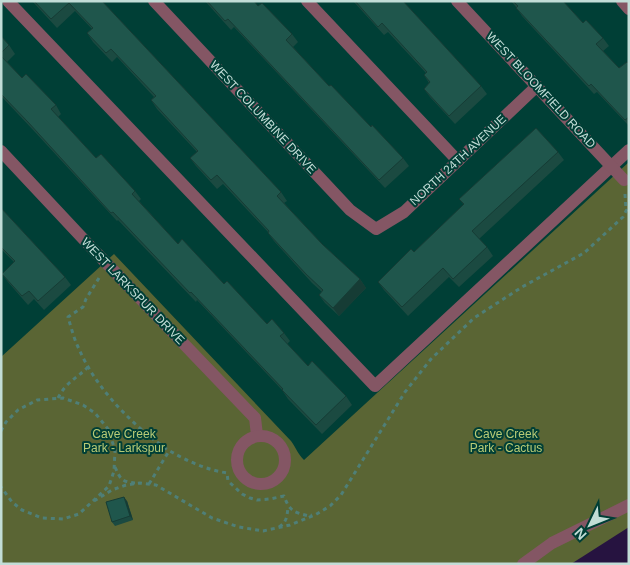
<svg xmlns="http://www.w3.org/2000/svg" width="630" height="565" viewBox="0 0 630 565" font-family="Arial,sans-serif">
<rect width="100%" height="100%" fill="#003f36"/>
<path fill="#5a6534" d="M629,162V564H1V357L114,254L291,441C296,448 298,454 304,460Z"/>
<path fill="#261340" d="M629,527V564H571Z"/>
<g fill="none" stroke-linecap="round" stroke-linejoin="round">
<g stroke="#4f7f77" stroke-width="3" stroke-dasharray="4 4" stroke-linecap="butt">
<path d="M625,194L626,210"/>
<path d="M99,278L86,299L83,307L68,317C71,327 74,339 79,349C94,384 124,416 154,440C159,443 164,448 170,451C187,461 207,470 227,473L228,481L242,494L250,498L257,500L270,499L284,496C290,512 294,512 309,516L312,515"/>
<path d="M58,398C66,382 76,379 88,367"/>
<path d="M1,431L6,422L18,410L37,400L63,398L83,405L95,413L108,429L115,450L114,471L109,486L79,514L63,519L42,518L22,510L12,502L1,487"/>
<path d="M115,467C120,478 121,482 135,483"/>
<path d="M149,484L169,451"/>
<path d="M94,501L112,490L126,485L140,483L156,485L212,518L239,527L263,531L290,525L315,515L330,506L341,495L405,392L431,359L474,318L522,287L584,253L623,217L626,211L629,207"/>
<path d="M279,527C287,522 287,516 288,507"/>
</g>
<g stroke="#845664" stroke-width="12">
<path d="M8,1L375,386L629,150"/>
<path d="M154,1L350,210L376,229L404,212L537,86"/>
<path d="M307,1L458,161"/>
<path d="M457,1L624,180"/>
<path d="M622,1L629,9"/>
<path d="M1,151L88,244L255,418L257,435"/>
<circle cx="261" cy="460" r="24"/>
<path d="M523,564L552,543L629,505"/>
</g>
</g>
<g fill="#1b4a41">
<path d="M32,1H102L281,192L287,201L284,203L322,244L360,279L366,288L339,316L325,303L319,295L322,292L312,283L274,241L268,233V232L223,184L217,189L196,166L190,158L197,152L157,109L151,100L154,97L117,57L112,62L93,42L87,33L92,29L75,11L57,28Z"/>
<path d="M205,1H254L258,6L292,34L298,42L293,47L329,86L403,158L409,166L385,188L234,27L231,30Z"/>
<path d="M353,1H403L481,86L487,94L455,124L430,97L424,89L429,83L424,75L426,73L388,32L384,35Z"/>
<path d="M511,1H563L583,23L603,38L609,46L603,51L619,68L629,64V126L597,92L594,94L522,16L516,7Z"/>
<path d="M1,36L9,45L15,54L7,62L22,78L56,105L61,114L58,117L96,158L135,191L141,199L139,201L178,244L224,284L267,324L284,333L290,341L287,344L308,366L346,396L352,405L322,434L288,399L282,390L197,300L196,302L118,220L117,221L34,131L1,96Z"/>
<path d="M558,152L564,160L479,239L487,247L493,256L459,287L449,277L408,316L384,290L378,282L414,252L464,205L459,199Z"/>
<path d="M1,208L65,277L71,285L44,310L34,299L28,305L8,282L2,274L14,262L1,249Z"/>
<path d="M127,501L133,520L115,526L112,522Z"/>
</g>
<g fill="#163c35">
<path d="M360,279L366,288L339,316L333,308Z"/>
<path d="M124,497L127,501L133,520L130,516Z"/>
</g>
<g fill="#1f564c" stroke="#163c35">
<path d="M34,1H102L281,192L277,196L322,244L360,279L333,308L319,295L323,290L306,274L268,233L269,231L217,175L211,180L190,158L198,151L151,100L156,96L111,49L106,53L87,33L93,28L69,3L51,19Z"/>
<path d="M207,1H254L258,6L262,3L292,34L286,40L329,86L331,85L371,127L372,125L403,158L379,180L228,19L225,21Z"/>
<path d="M355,1H403L481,86L449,116L424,89L430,82L424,75L427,72L382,23L378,27Z"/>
<path d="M513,1H563L583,23L586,20L603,38L596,44L619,68L627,62L629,64V117L625,120L591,84L589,86L516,8L518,6Z"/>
<path d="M1,36L9,45L1,53Z"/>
<path d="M1,56L22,78L26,74L56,105L51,109L96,158L101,154L135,191L132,194L178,244L182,239L224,284L227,281L267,324L272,319L284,333L280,336L308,366L312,361L346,396L316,425L282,390L283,389L191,292L190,293L113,212L111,213L28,122L1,94Z"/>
<path d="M536,128L558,152L472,231L487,247L453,279L443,268L402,307L378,282L411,249L414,252L464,204L459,199Z"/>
<path d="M1,208L65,277L38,301L29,291L22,296L2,274L15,261L1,247Z"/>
<path d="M124,497L130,516L112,522L106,502Z"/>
</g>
<g text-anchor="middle" stroke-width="4" stroke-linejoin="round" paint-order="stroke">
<g font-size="12" fill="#c2ddd7" stroke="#003f36">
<text transform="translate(541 90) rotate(47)" y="4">WEST BLOOMFIELD ROAD</text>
<text transform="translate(263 117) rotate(47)" y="4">WEST COLUMBINE DRIVE</text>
<text transform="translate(458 160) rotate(-43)" y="4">NORTH 24TH AVENUE</text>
<text transform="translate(133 291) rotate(46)" y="4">WEST LARKSPUR DRIVE</text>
</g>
<g font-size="12" fill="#b8cb76" stroke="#003f36">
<text x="124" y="438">Cave Creek<tspan x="124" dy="14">Park - Larkspur</tspan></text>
<text x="506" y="438">Cave Creek<tspan x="506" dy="14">Park - Cactus</tspan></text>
</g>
</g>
<rect width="630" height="565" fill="none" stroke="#c2ddd7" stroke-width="5"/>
<g transform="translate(590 525) rotate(227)" stroke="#003f36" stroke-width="4" paint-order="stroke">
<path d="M0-4L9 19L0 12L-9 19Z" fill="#c2ddd7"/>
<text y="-8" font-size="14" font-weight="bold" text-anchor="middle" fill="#c2ddd7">N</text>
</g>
</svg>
